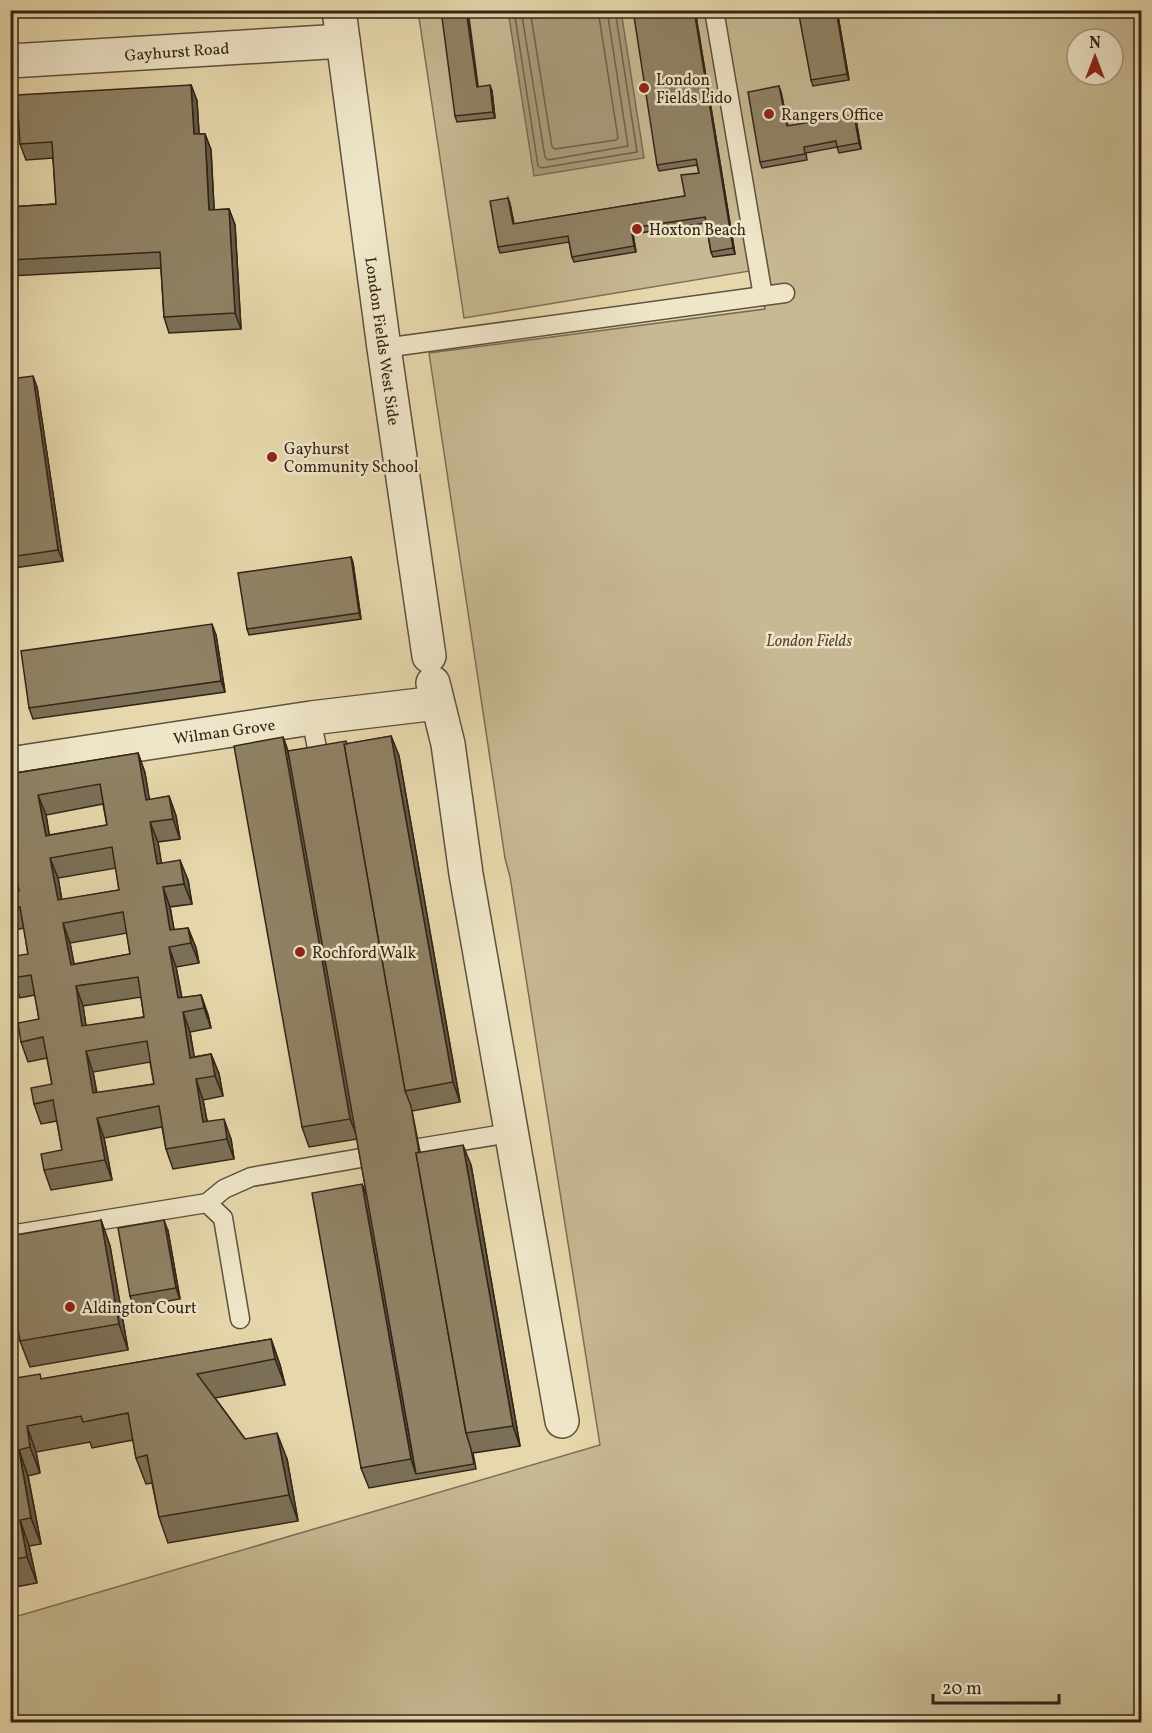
<svg xmlns="http://www.w3.org/2000/svg" width="1152" height="1733" viewBox="0 0 1152 1733" font-family="Vollkorn,serif">
<rect width="100%" height="100%" fill="#e6d8ac"/>
<filter id="stains"><feTurbulence type="fractalNoise" baseFrequency=".00333" numOctaves="4"/><feColorMatrix values="0 0 0 0 .2 0 0 0 0 .09 0 0 0 0 .02 0 0 0 .5 -.17"/></filter>
<radialGradient id="worn" r=".72"><stop offset=".6" stop-color="#630" stop-opacity="0"/><stop offset="1" stop-color="#630" stop-opacity=".3"/></radialGradient>
<path fill="#c7b993" stroke="#7c6e56" stroke-width="1.5" fill-rule="evenodd" d="M418,11H1141V1722H11V1618L600,1445L510,877L505,858L429,353L765,309L752,238L756,270L464,318ZM1077,39H1113V75H1077Z"/>
<path fill="#a89b7a" stroke="#786b53" stroke-width="1.5" d="M508,11H621L644,158L534,176Z"/>
<g fill="none" stroke-linecap="round" stroke-linejoin="round">
<g stroke="#6c6049" stroke-width="1.5">
<path d="M514,10L538,166L541,168L637,152L615,10"/>
<path d="M521,10L545,157L548,160L628,146L607,10"/>
<path d="M530,10L552,147L555,149L616,140L618,138L598,10"/>
</g>
<g stroke="#5e513d" stroke-width="21">
<g id="lane">
<path d="M714,10L763,296"/>
<path d="M384,348L785,293"/>
<path d="M311,718L318,753"/>
<path d="M419,1148L510,1133"/>
<path d="M207,1203L223,1218L240,1319"/>
<path d="M10,1235L207,1203L224,1189L251,1177L361,1158"/>
</g>
</g>
<g stroke="#5e513d" stroke-width="36">
<g id="street">
<path d="M339,10L384,348L429,656"/>
<path d="M10,61L343,41"/>
<path d="M433,683L448,744L466,874L562,1421"/>
<path d="M10,764L311,718L437,703"/>
</g>
</g>
<use href="#lane" stroke="#efe6c9" stroke-width="18"/>
<use href="#street" stroke="#efe6c9" stroke-width="33"/>
</g>
<g fill="#7b7057" stroke="#312418" stroke-width="1.5" fill-rule="evenodd">
<path d="M695,10L735,254L713,257L711,252L706,223L633,234L636,252L574,262L572,257L569,242L500,253L498,247L508,198L510,204L514,224L685,196L699,173L697,165L659,171L657,165Z"/>
<path d="M837,10L849,80L813,86L811,80Z"/>
<path d="M191,85L197,101L199,134H205L211,150L214,210L229,209L235,225L241,329L169,333L164,317L161,268L10,276V207L56,204L53,158L26,160L20,144Z"/>
<path d="M478,87L492,91L495,118L457,122L455,116Z"/>
<path d="M781,92L788,126L854,115L856,120L861,149L839,153L837,147L806,153L807,160L762,168L760,162Z"/>
<path d="M10,379L37,387L63,561L14,568L10,559Z"/>
<path d="M351,557L353,563L361,619L249,635L247,629Z"/>
<path d="M216,635L225,692L33,719L29,708Z"/>
<path d="M391,736L399,756L460,1102L412,1111L420,1152L471,1165L520,1446L473,1453L476,1469L369,1488L361,1468L362,1184L367,1196L357,1139L309,1147L302,1127L283,737L288,751L347,744Z"/>
<path d="M138,753L145,773L149,800L169,796L176,816L180,839L158,842L161,863L188,880L192,904L170,907L174,930L188,928L196,948L199,963L176,967L182,998L201,995L208,1015L211,1028L190,1032L194,1057L211,1054L219,1074L223,1096L203,1100L207,1121L231,1139L234,1159L173,1169L166,1149L162,1127L104,1138L112,1180L51,1190L44,1170L62,1150L57,1121L41,1124L34,1104L52,1084L47,1058L28,1062L21,1042L39,1019L35,995L20,998L12,978L28,954L24,928L10,931V892L19,891L13,861H10V774ZM103,804L107,825L49,835L46,815ZM116,868L119,890L62,900L58,878ZM127,933L130,954L74,964L70,943ZM141,997L144,1017L86,1026L83,1006ZM150,1062L154,1084L97,1093L93,1072Z"/>
<path d="M101,1220L110,1246L128,1350L30,1367L20,1341Z"/>
<path d="M168,1231L180,1299L134,1307L130,1296Z"/>
<path d="M271,1339L280,1365L285,1385L215,1398L245,1439L287,1459L298,1521L168,1543L159,1517L152,1483L146,1484L136,1458L133,1440L92,1448L90,1442L36,1452L40,1473L28,1476L41,1544L29,1546L37,1583L10,1588V1379H42Z"/>
</g>
<g fill="#645b47" stroke="#312418" stroke-width="1.5">
<path d="M466,10H468L479,93L477,87Z"/>
<path d="M694,10H695L735,254L733,248Z"/>
<path d="M836,10H837L849,80L847,74Z"/>
<path d="M191,85L197,101L200,150L194,134Z"/>
<path d="M490,85L492,91L495,118L493,112Z"/>
<path d="M779,86L781,92L789,132L787,126Z"/>
<path d="M854,115L856,120L861,149L859,143Z"/>
<path d="M205,134L211,150L215,226L209,210Z"/>
<path d="M508,198L510,204L515,229L513,224Z"/>
<path d="M229,209L235,225L241,329L235,313Z"/>
<path d="M631,228L633,234L636,252L634,246Z"/>
<path d="M33,376L37,387L63,561L58,550Z"/>
<path d="M351,557L353,563L361,619L359,613Z"/>
<path d="M212,624L216,635L225,692L221,681Z"/>
<path d="M391,736L399,756L460,1102L453,1082Z"/>
<path d="M283,737L290,757L358,1139L350,1119Z"/>
<path d="M138,753L145,773L153,820L146,800Z"/>
<path d="M38,795L46,815L53,856L46,836Z"/>
<path d="M169,796L176,816L180,839L173,819Z"/>
<path d="M150,822L158,842L165,884L157,864Z"/>
<path d="M50,858L58,878L65,920L58,900Z"/>
<path d="M180,860L188,880L192,904L184,884Z"/>
<path d="M163,887L170,907L177,946L170,930Z"/>
<path d="M63,923L70,943L78,985L71,965Z"/>
<path d="M188,928L196,948L199,963L191,943Z"/>
<path d="M169,947L176,967L184,1011L178,998Z"/>
<path d="M76,986L83,1006L89,1046L82,1026Z"/>
<path d="M201,995L208,1015L211,1028L204,1008Z"/>
<path d="M183,1012L190,1032L198,1078L190,1058Z"/>
<path d="M86,1051L93,1072L100,1113L93,1093Z"/>
<path d="M211,1054L219,1074L223,1096L215,1076Z"/>
<path d="M196,1079L203,1100L211,1142L203,1122Z"/>
<path d="M97,1118L104,1138L112,1180L105,1160Z"/>
<path d="M224,1119L231,1139L234,1159L227,1139Z"/>
<path d="M463,1145L471,1165L520,1446L513,1426Z"/>
<path d="M362,1184L370,1204L416,1474L411,1459Z"/>
<path d="M101,1220L110,1246L128,1350L119,1324Z"/>
<path d="M164,1220L168,1231L180,1299L176,1288Z"/>
<path d="M271,1339L280,1365L285,1385L275,1359Z"/>
<path d="M27,1426L36,1452L40,1473L30,1447Z"/>
<path d="M277,1433L287,1459L298,1521L289,1495Z"/>
<path d="M19,1450L28,1476L41,1544L31,1518Z"/>
<path d="M20,1520L29,1546L37,1583L27,1557Z"/>
</g>
<g fill="#8f8265" stroke="#312418" stroke-width="1.5" fill-rule="evenodd">
<path d="M441,10H466L477,87L490,85L493,112L455,116Z"/>
<path d="M633,10H694L733,248L711,252L705,217L631,228L634,246L572,257L568,236L498,247L490,201L508,198L513,224L685,196L681,175L699,173L696,159L657,165Z"/>
<path d="M798,10H836L847,74L811,80Z"/>
<path d="M191,85L194,134H205L209,210L229,209L235,313L164,317L160,252L10,260V207L56,204L52,142L20,144L17,95Z"/>
<path d="M779,86L787,126L854,115L859,143L837,147L836,141L804,147L805,154L760,162L748,92Z"/>
<path d="M33,376L58,550L10,557V379Z"/>
<path d="M351,557L359,613L247,629L238,573Z"/>
<path d="M212,624L221,681L29,708L21,651Z"/>
<path d="M391,736L453,1082L405,1091L344,744Z"/>
<path d="M283,737L350,1119L302,1127L234,746Z"/>
<path d="M346,741L347,744H344L405,1091L411,1106L419,1152L416,1153L466,1433L471,1449L474,1464L416,1474L288,751Z"/>
<path d="M138,753L146,800L169,796L173,819L150,822L157,864L180,860L184,884L163,887L170,930L188,928L191,943L169,947L178,998L201,995L204,1008L183,1012L190,1058L211,1054L215,1076L196,1079L203,1122L224,1119L227,1139L166,1149L159,1106L97,1118L105,1160L44,1170L41,1154L62,1150L53,1100L34,1104L31,1088L52,1084L43,1037L21,1042L18,1023L39,1019L31,975L12,978L10,966V957L28,954L20,907L10,909V892L19,891L10,844V774ZM100,784L107,825L46,836L38,795ZM112,847L119,890L58,900L50,858ZM123,912L130,954L71,965L63,923ZM138,977L144,1017L82,1026L76,986ZM147,1041L154,1084L93,1093L86,1051Z"/>
<path d="M463,1145L513,1426L466,1433L416,1153Z"/>
<path d="M362,1184L411,1459L361,1468L312,1193Z"/>
<path d="M101,1220L119,1324L20,1341L10,1285V1236Z"/>
<path d="M164,1220L176,1288L130,1296L118,1228Z"/>
<path d="M271,1339L275,1359L197,1374L245,1439L277,1433L289,1495L159,1517L147,1455L136,1458L128,1413L83,1422L81,1416L27,1426L30,1447L19,1450L31,1518L20,1520L27,1557L10,1560V1379L40,1374L41,1379Z"/>
</g>
<g fill="#8f2418" stroke="#efe6c9" stroke-width="2">
<circle cx="644" cy="88" r="6"/>
<circle cx="769" cy="114" r="6"/>
<circle cx="637" cy="229" r="6"/>
<circle cx="272" cy="457" r="6"/>
<circle cx="300" cy="952" r="6"/>
<circle cx="70" cy="1307" r="6"/>
</g>
<g text-anchor="middle" stroke-width="5" stroke-linejoin="round" paint-order="stroke">
<g font-size="16" fill="#312418" stroke="#efe6c9">
<text transform="translate(177 51) rotate(-4)" y="6">Gayhurst Road</text>
<text transform="translate(383 341) rotate(82)" y="6">London Fields West Side</text>
<text transform="translate(224 731) rotate(-8)" y="6">Wilman Grove</text>
</g>
<g font-size="16" fill="#312418" stroke="#efe6c9" text-anchor="start">
<text x="656" y="85">London<tspan x="656" dy="18">Fields Lido</tspan></text>
<text x="781" y="120">Rangers Office</text>
<text x="649" y="235">Hoxton Beach</text>
<text x="284" y="454">Gayhurst<tspan x="284" dy="18">Community School</tspan></text>
<text x="312" y="958">Rochford Walk</text>
<text x="82" y="1313">Aldington Court</text>
</g>
<g font-size="16" font-style="italic" fill="#564937" stroke="#efe6c9">
<text x="809" y="646">London Fields</text>
</g>
</g>
<rect width="1152" height="1733" fill="none" stroke="#e6d8ac" stroke-width="36"/>
<rect x="12" y="12" width="1128" height="1709" fill="none" stroke="#312418" stroke-width="3"/>
<rect x="18" y="18" width="1116" height="1697" fill="none" stroke="#312418" stroke-width="1.5"/>
<g transform="translate(1095 57)"><circle r="28" fill="#efe6c9" stroke="#a39882" stroke-width="1.5"/>
<path d="M0-4.5L10 22L0 15L-10 22Z" fill="#8f2418"/>
<text y="-9" font-size="16" font-weight="bold" text-anchor="middle" fill="#312418">N</text>
</g>
<path d="M933 1694v9h126v-9" fill="none" stroke="#312418" stroke-width="3"/>
<text x="942" y="1694" font-size="18" fill="#312418" stroke="#efe6c9" stroke-width="4.5" paint-order="stroke">20 m</text>
<rect width="100%" height="100%" filter="url(#stains)"/>
<rect width="100%" height="100%" fill="url(#worn)"/>
</svg>
